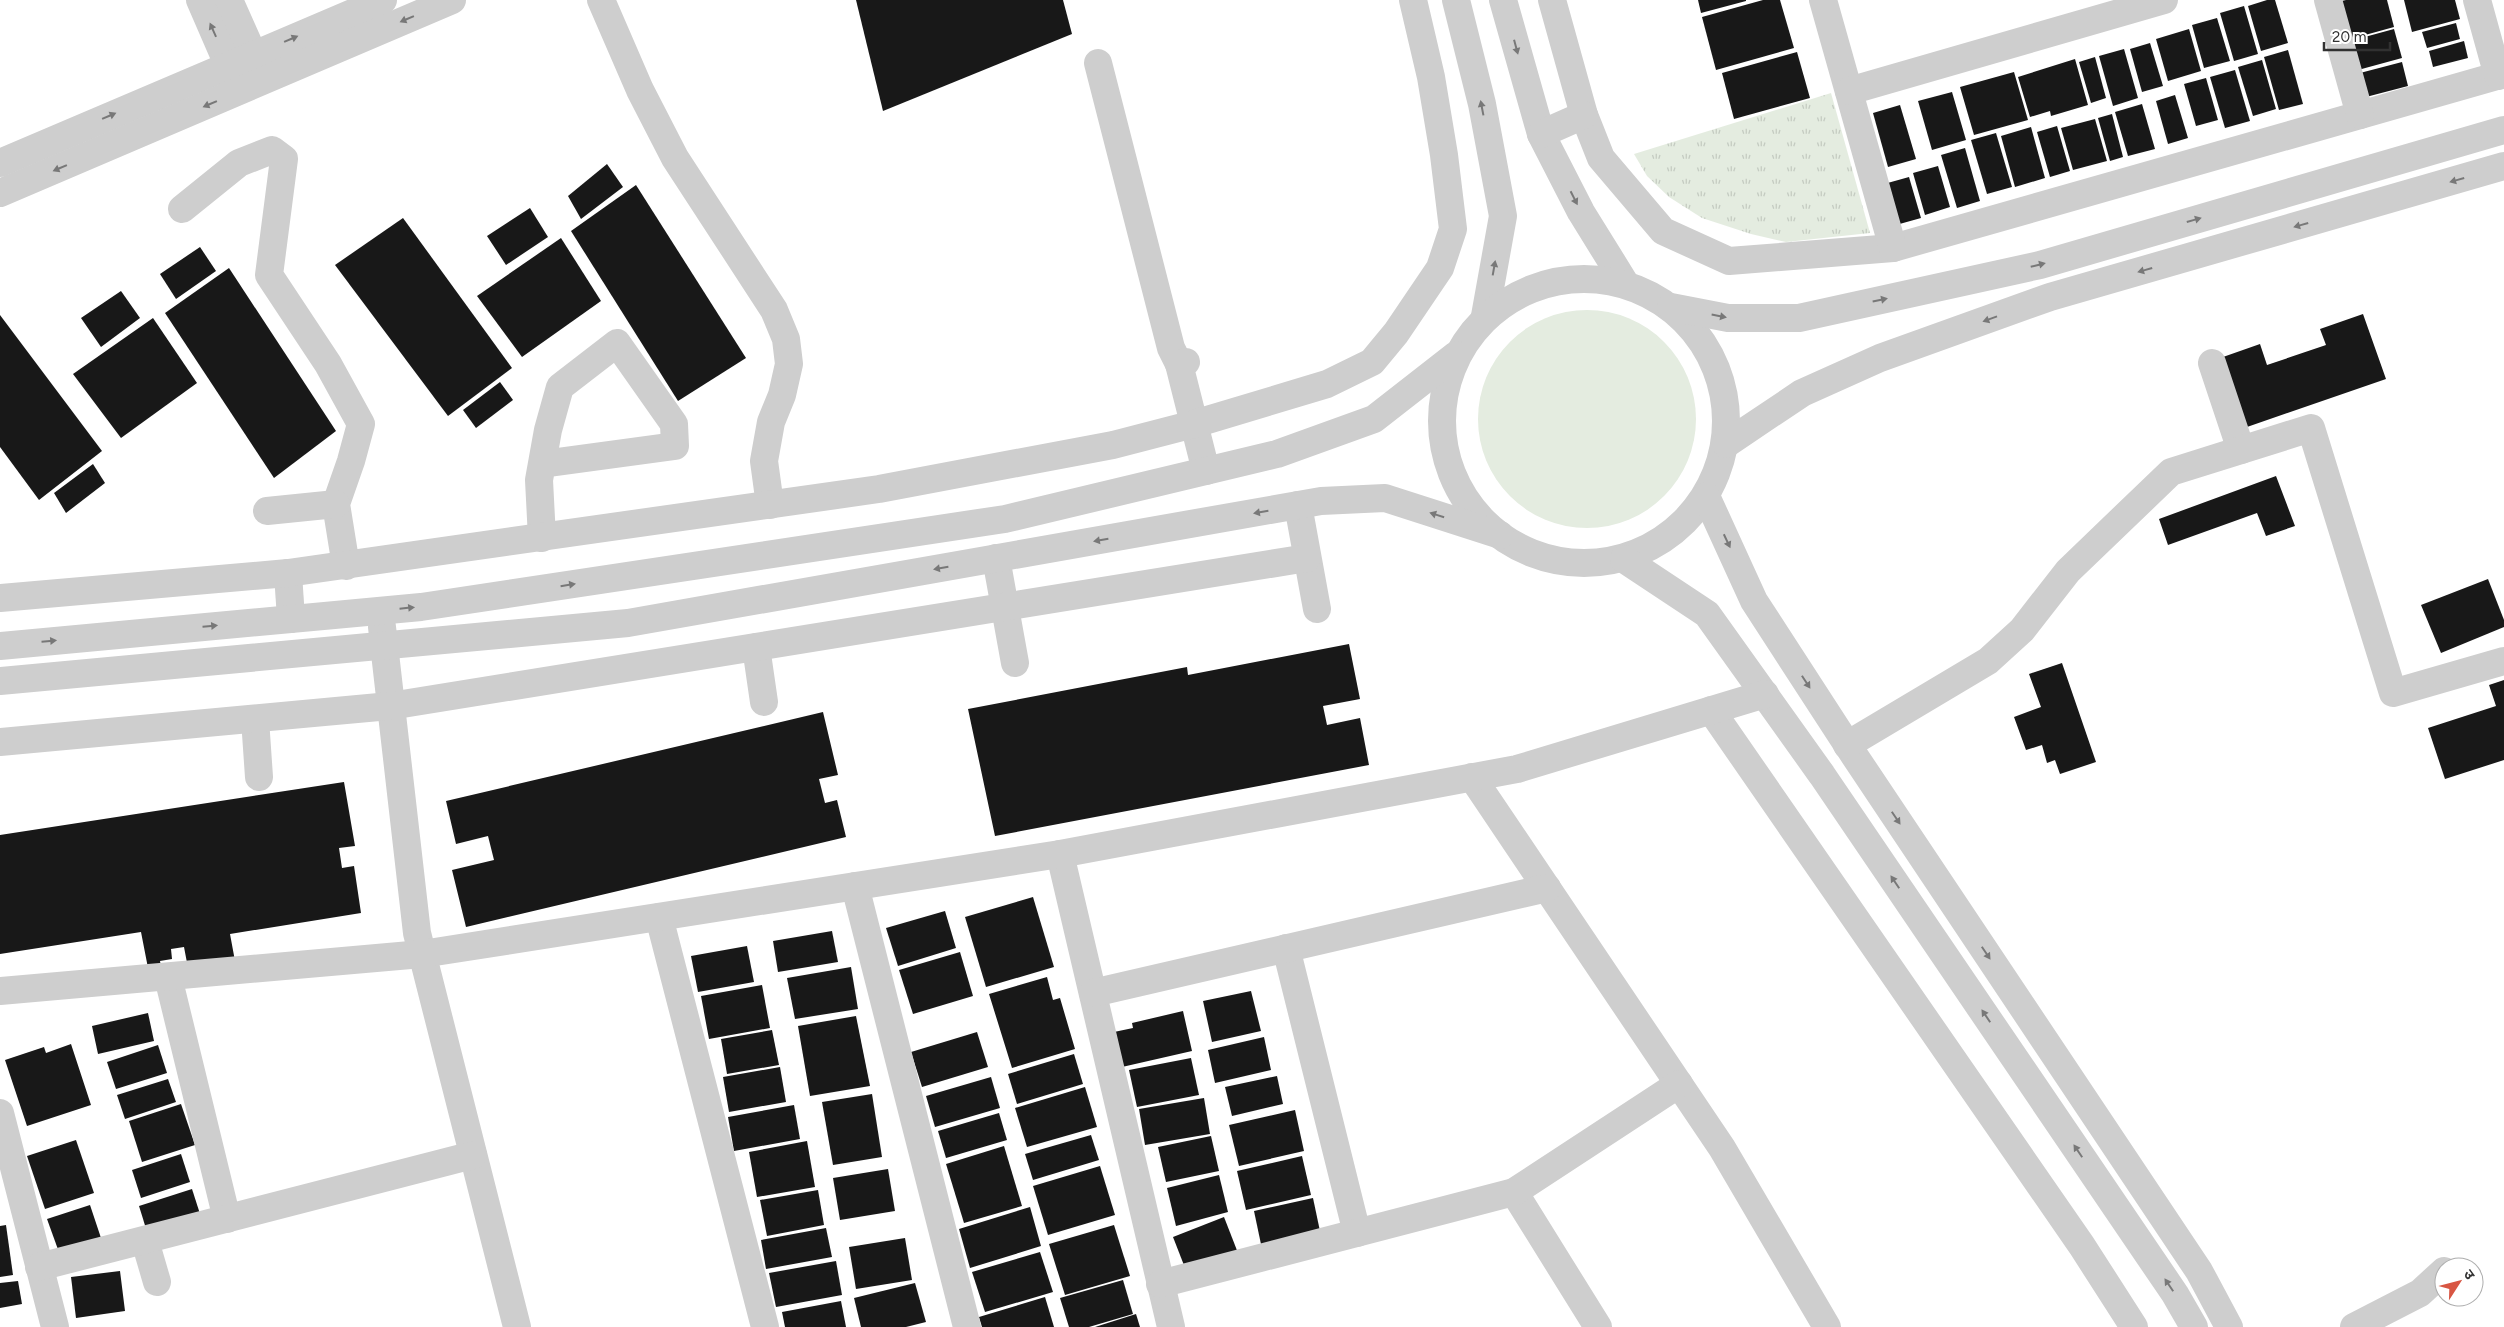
<svg xmlns="http://www.w3.org/2000/svg" width="2504" height="1327" viewBox="0 0 2504 1327" font-family="Figtree,'Noto Sans Devanagari',sans-serif">
<defs>
<pattern id="park-tufts" width="24" height="20" patternUnits="userSpaceOnUse" patternTransform="scale(1.25)"><rect width="24" height="20" fill="#e4ece0"/><path d="M3 7l-1-3M5 7V3M7 7l1-3M15 17l-1-3M17 17v-4M19 17l1-3" fill="none" stroke="#c4cbc1"/></pattern>
</defs>
<rect width="100%" height="100%" fill="#fff"/>
<path fill="url(#park-tufts)" d="M1831,93L1870,233L1786,242L1751,234L1702,218L1669,197L1647,176L1634,154Z"/>
<circle fill="#e4ece0" cx="1587" cy="419" r="109"/>
<g fill="#181818">
<path d="M856,0H1063L1072,34L883,111Z"/>
<path d="M1698,0H1746V1L1701,13Z"/>
<path d="M1763,0H1780L1794,48L1716,70L1702,17Z"/>
<path d="M2267,0H2275L2288,43L2261,51L2248,6Z"/>
<path d="M2346,0H2387L2394,27L2347,40L2337,2Z"/>
<path d="M2404,0H2455L2460,19L2412,32Z"/>
<path d="M2244,6L2258,54L2234,61L2220,13Z"/>
<path d="M2217,18L2230,61L2204,68L2192,25Z"/>
<path d="M2456,23L2460,39L2427,48L2422,32Z"/>
<path d="M2189,29L2201,71L2168,81L2156,39Z"/>
<path d="M2394,29L2402,58L2358,70L2350,41Z"/>
<path d="M2464,41L2468,58L2433,67L2429,51Z"/>
<path d="M2150,43L2163,86L2142,92L2130,49Z"/>
<path d="M2124,49L2138,98L2113,106L2099,56Z"/>
<path d="M2288,50L2303,104L2279,110L2264,57Z"/>
<path d="M1797,52L1810,98L1734,119L1722,73Z"/>
<path d="M2095,57L2106,98L2091,103L2079,62Z"/>
<path d="M2075,59L2088,105L2051,116L2050,111L2030,117L2018,77Z"/>
<path d="M2262,60L2276,109L2253,116L2238,67Z"/>
<path d="M2402,62L2408,86L2366,97L2360,73Z"/>
<path d="M2235,70L2250,121L2225,128L2210,77Z"/>
<path d="M2014,72L2028,120L1974,135L1960,87Z"/>
<path d="M2206,78L2218,120L2196,126L2184,84Z"/>
<path d="M1952,92L1966,140L1932,150L1918,101Z"/>
<path d="M2175,95L2188,138L2168,144L2156,101Z"/>
<path d="M2142,104L2155,149L2128,156L2115,112Z"/>
<path d="M1900,105L1916,159L1888,167L1873,113Z"/>
<path d="M2112,114L2123,157L2110,161L2098,118Z"/>
<path d="M2095,119L2107,161L2073,170L2061,128Z"/>
<path d="M2057,126L2070,171L2050,177L2037,132Z"/>
<path d="M2031,127L2045,178L2015,187L2001,136Z"/>
<path d="M1996,133L2012,187L1987,194L1971,140Z"/>
<path d="M1965,148L1980,201L1957,208L1941,155Z"/>
<path d="M607,164L623,187L581,219L568,196Z"/>
<path d="M1938,166L1950,207L1925,215L1913,173Z"/>
<path d="M1909,177L1921,218L1896,225L1884,184Z"/>
<path d="M636,185L746,358L678,401L571,231Z"/>
<path d="M530,208L548,237L506,265L487,236Z"/>
<path d="M403,218L512,368L448,416L335,265Z"/>
<path d="M561,238L601,301L522,357L477,296Z"/>
<path d="M200,247L216,271L176,299L160,274Z"/>
<path d="M229,268L336,431L274,478L165,313Z"/>
<path d="M121,291L140,318L101,347L81,318Z"/>
<path d="M2363,314L2386,379L2247,427L2223,357L2260,344L2267,365L2326,345L2320,329Z"/>
<path d="M0,315L102,451L39,500L0,447Z"/>
<path d="M153,318L197,383L121,438L73,374Z"/>
<path d="M500,382L513,400L476,428L463,410Z"/>
<path d="M93,464L105,483L66,513L54,493Z"/>
<path d="M2276,476L2295,526L2266,536L2257,513L2168,545L2159,519Z"/>
<path d="M2488,579L2504,620V627L2441,653L2421,605Z"/>
<path d="M1349,644L1360,699L1323,706L1327,725L1360,718L1369,765L995,836L968,709L1187,667L1188,675Z"/>
<path d="M2062,663L2096,762L2060,774L2055,760L2047,763L2042,745L2026,750L2014,717L2041,707L2029,674Z"/>
<path d="M2504,680V760L2445,779L2428,728L2496,706L2489,685Z"/>
<path d="M823,712L838,775L819,779L825,803L837,800L846,837L466,927L452,870L494,860L488,836L456,844L446,801Z"/>
<path d="M344,782L355,846L339,848L342,868L354,866L361,913L230,934L235,961L188,968L184,947L171,949L172,959L160,961L161,966L148,968L141,932L0,954V835Z"/>
<path d="M1033,897L1054,967L986,987L965,917Z"/>
<path d="M945,911L956,948L898,966L886,928Z"/>
<path d="M832,931L838,962L778,972L773,941Z"/>
<path d="M747,946L754,982L698,992L691,956Z"/>
<path d="M960,952L973,996L913,1014L899,970Z"/>
<path d="M851,967L858,1009L795,1019L787,978Z"/>
<path d="M1047,977L1053,1000L1060,998L1075,1049L1012,1068L989,994Z"/>
<path d="M762,985L770,1028L709,1039L701,996Z"/>
<path d="M1251,991L1261,1031L1212,1042L1203,1001Z"/>
<path d="M1183,1011L1192,1051L1122,1067L1114,1032L1133,1028L1132,1023Z"/>
<path d="M148,1013L154,1041L98,1054L92,1026Z"/>
<path d="M856,1016L870,1086L810,1096L798,1026Z"/>
<path d="M772,1030L779,1065L727,1074L721,1039Z"/>
<path d="M977,1032L988,1067L922,1087L911,1052Z"/>
<path d="M1264,1037L1271,1070L1215,1083L1208,1050Z"/>
<path d="M71,1044L91,1105L27,1126L5,1060L44,1047L46,1053Z"/>
<path d="M158,1045L167,1073L116,1089L107,1062Z"/>
<path d="M1074,1054L1083,1084L1017,1104L1008,1074Z"/>
<path d="M1191,1058L1199,1095L1137,1107L1129,1070Z"/>
<path d="M780,1067L786,1102L729,1112L723,1077Z"/>
<path d="M1277,1076L1283,1104L1232,1116L1225,1087Z"/>
<path d="M991,1077L1000,1108L935,1127L926,1096Z"/>
<path d="M168,1079L176,1102L125,1119L117,1095Z"/>
<path d="M1085,1087L1097,1127L1027,1147L1015,1108Z"/>
<path d="M872,1094L882,1157L833,1165L822,1102Z"/>
<path d="M1204,1098L1210,1134L1145,1145L1139,1109Z"/>
<path d="M181,1104L195,1145L142,1162L129,1121Z"/>
<path d="M794,1105L800,1139L734,1151L728,1117Z"/>
<path d="M1295,1110L1304,1151L1239,1166L1229,1125Z"/>
<path d="M999,1113L1007,1140L946,1158L938,1131Z"/>
<path d="M1091,1135L1099,1160L1033,1180L1025,1154Z"/>
<path d="M1211,1136L1219,1171L1166,1182L1158,1147Z"/>
<path d="M76,1140L94,1193L45,1209L27,1156Z"/>
<path d="M807,1141L815,1187L757,1197L749,1152Z"/>
<path d="M1004,1146L1022,1206L964,1223L946,1164Z"/>
<path d="M181,1154L190,1182L141,1198L132,1170Z"/>
<path d="M1302,1156L1311,1195L1246,1210L1237,1171Z"/>
<path d="M1100,1166L1115,1215L1048,1235L1033,1186Z"/>
<path d="M888,1169L895,1211L840,1220L833,1178Z"/>
<path d="M1219,1175L1228,1212L1176,1226L1167,1188Z"/>
<path d="M192,1189L201,1217L148,1235L139,1206Z"/>
<path d="M818,1190L824,1225L767,1236L760,1200Z"/>
<path d="M1313,1198L1321,1236L1262,1249L1254,1211Z"/>
<path d="M90,1205L102,1241L60,1255L47,1219Z"/>
<path d="M1030,1207L1041,1246L970,1268L959,1229Z"/>
<path d="M1224,1217L1238,1253L1187,1273L1173,1237Z"/>
<path d="M6,1225L13,1275L0,1277V1226Z"/>
<path d="M1114,1225L1130,1276L1065,1295L1049,1244Z"/>
<path d="M826,1228L832,1257L766,1269L761,1240Z"/>
<path d="M905,1238L912,1280L856,1289L849,1247Z"/>
<path d="M1040,1252L1053,1292L985,1312L972,1272Z"/>
<path d="M836,1261L842,1295L776,1307L769,1273Z"/>
<path d="M120,1271L125,1311L76,1318L71,1277Z"/>
<path d="M1123,1280L1133,1314L1089,1327H1069L1060,1298Z"/>
<path d="M18,1281L22,1304L0,1308V1283Z"/>
<path d="M915,1283L926,1322L906,1327H861L854,1298Z"/>
<path d="M1045,1297L1054,1327H982L979,1317Z"/>
<path d="M841,1301L846,1327H785L782,1312Z"/>
<path d="M1136,1314L1140,1327H1095Z"/>
</g>
<g fill="none" stroke-linecap="round" stroke-linejoin="round">
<g stroke="#cecece" stroke-width="28">
<path d="M200,0L236,83"/>
<path d="M229,0L261,72"/>
<path d="M601,0L640,90L675,158L774,310L786,339L789,364L782,395L771,422L764,461L770,505"/>
<path d="M1456,0L1482,104L1503,216L1485,316"/>
<path d="M1503,0L1541,134L1581,212L1625,283"/>
<path d="M1552,0L1584,115L1601,158L1663,231L1729,261L1893,248L2504,74"/>
<path d="M1823,0L1893,248"/>
<path d="M2328,0L2360,115"/>
<path d="M2477,0L2498,76"/>
<path d="M1098,63L1171,348L1179,364"/>
<path d="M1849,91L2164,0"/>
<path d="M1541,134L1584,115"/>
<path d="M0,163L383,0"/>
<path d="M0,193L452,0"/>
<path d="M182,209L239,163L272,150L284,159L269,275L328,364L361,424L351,461L336,504L346,566"/>
<circle cx="1584" cy="421" r="142"/>
<path d="M1671,307L1728,318H1799L2040,265L2504,130"/>
<path d="M1186,362L1179,364L1206,471"/>
<path d="M2212,363L2241,450"/>
<path d="M1726,444L1802,393L1880,358L2050,297L2504,166"/>
<path d="M1706,496L1754,601L1852,752L2199,1271L2229,1327"/>
<path d="M1298,505L1317,609"/>
<path d="M267,511L336,504"/>
<path d="M542,538L539,480L548,430L560,387L617,343L674,424L675,446L542,464"/>
<path d="M996,558L1015,663"/>
<path d="M1624,559L1707,614L1822,775L2175,1294L2194,1327"/>
<path d="M288,573L291,619"/>
<path d="M0,598L288,573L879,489L1113,445L1194,424L1327,384L1372,362L1396,333L1440,268L1453,229L1444,155L1431,77L1413,0"/>
<path d="M382,627L417,933L517,1327"/>
<path d="M0,646L421,607L1005,519L1277,454L1374,419L1456,355"/>
<path d="M756,647L764,702"/>
<path d="M0,681L628,623L1321,501L1385,498L1500,535"/>
<path d="M1711,710L2082,1246L2134,1327"/>
<path d="M255,719L259,777"/>
<path d="M0,742L390,706L1307,558"/>
<path d="M1847,745L1988,661L2022,630L2068,571L2171,472L2311,428L2393,693L2504,661"/>
<path d="M1472,777L1722,1148L1827,1327"/>
<path d="M1060,854L1171,1327"/>
<path d="M855,886L967,1327"/>
<path d="M659,917L765,1327"/>
<path d="M1286,948L1357,1233"/>
<path d="M168,977L227,1219"/>
<path d="M0,991L422,954L1060,854L1517,769L1765,694"/>
<path d="M1093,993L1547,888"/>
<path d="M0,1113L55,1327"/>
<path d="M1514,1192L1598,1327"/>
<path d="M145,1241L157,1282"/>
<path d="M39,1267L473,1155"/>
<path d="M1160,1284L1514,1192L1679,1084"/>
<path d="M2354,1327L2420,1293L2444,1271"/>
</g>
</g>
<defs><path id="oneway-solid" d="M-6-.8H1V-3.2L6.5 0L1 3.2V.8H-6Z" transform="scale(1.25)"/></defs>
<g fill="#787878">
<use href="#oneway-solid" transform="translate(407 19) rotate(157)"/>
<use href="#oneway-solid" transform="translate(213 30) rotate(-114)"/>
<use href="#oneway-solid" transform="translate(291 39) rotate(-23)"/>
<use href="#oneway-solid" transform="translate(1516 47) rotate(75)"/>
<use href="#oneway-solid" transform="translate(210 104) rotate(157)"/>
<use href="#oneway-solid" transform="translate(1482 108) rotate(-101)"/>
<use href="#oneway-solid" transform="translate(109 116) rotate(-23)"/>
<use href="#oneway-solid" transform="translate(60 168) rotate(157)"/>
<use href="#oneway-solid" transform="translate(2457 180) rotate(164)"/>
<use href="#oneway-solid" transform="translate(1574 198) rotate(63)"/>
<use href="#oneway-solid" transform="translate(2194 220) rotate(-16)"/>
<use href="#oneway-solid" transform="translate(2301 225) rotate(164)"/>
<use href="#oneway-solid" transform="translate(2038 265) rotate(-14)"/>
<use href="#oneway-solid" transform="translate(1494 268) rotate(-80)"/>
<use href="#oneway-solid" transform="translate(2145 270) rotate(164)"/>
<use href="#oneway-solid" transform="translate(1880 300) rotate(-12)"/>
<use href="#oneway-solid" transform="translate(1719 316) rotate(11)"/>
<use href="#oneway-solid" transform="translate(1990 319) rotate(160)"/>
<use href="#oneway-solid" transform="translate(1261 512) rotate(170)"/>
<use href="#oneway-solid" transform="translate(1437 515) rotate(-162)"/>
<use href="#oneway-solid" transform="translate(1101 540) rotate(170)"/>
<use href="#oneway-solid" transform="translate(1727 541) rotate(65)"/>
<use href="#oneway-solid" transform="translate(941 568) rotate(170)"/>
<use href="#oneway-solid" transform="translate(568 585) rotate(-9)"/>
<use href="#oneway-solid" transform="translate(407 608) rotate(-6)"/>
<use href="#oneway-solid" transform="translate(210 626) rotate(-5)"/>
<use href="#oneway-solid" transform="translate(49 641) rotate(-5)"/>
<use href="#oneway-solid" transform="translate(1806 682) rotate(57)"/>
<use href="#oneway-solid" transform="translate(1896 818) rotate(56)"/>
<use href="#oneway-solid" transform="translate(1895 882) rotate(-124)"/>
<use href="#oneway-solid" transform="translate(1986 953) rotate(56)"/>
<use href="#oneway-solid" transform="translate(1986 1016) rotate(-124)"/>
<use href="#oneway-solid" transform="translate(2078 1151) rotate(-124)"/>
<use href="#oneway-solid" transform="translate(2169 1285) rotate(-124)"/>
</g>
<g transform="translate(2459 1282) rotate(54)"><circle r="24" fill="#ffffff" stroke="#adadad"/>
<path d="M0-4L9 19L0 12L-9 19Z" fill="#d85643"/>
<text y="-8" font-size="14" font-weight="bold" text-anchor="middle" fill="#313131">उ</text>
</g>
<path d="M2324 42v8h66v-8" fill="none" stroke="#313131" stroke-width="2.5"/>
<text x="2332" y="42" font-size="15" fill="#313131" stroke="#ffffff" stroke-width="4" paint-order="stroke">20 m</text>
</svg>
